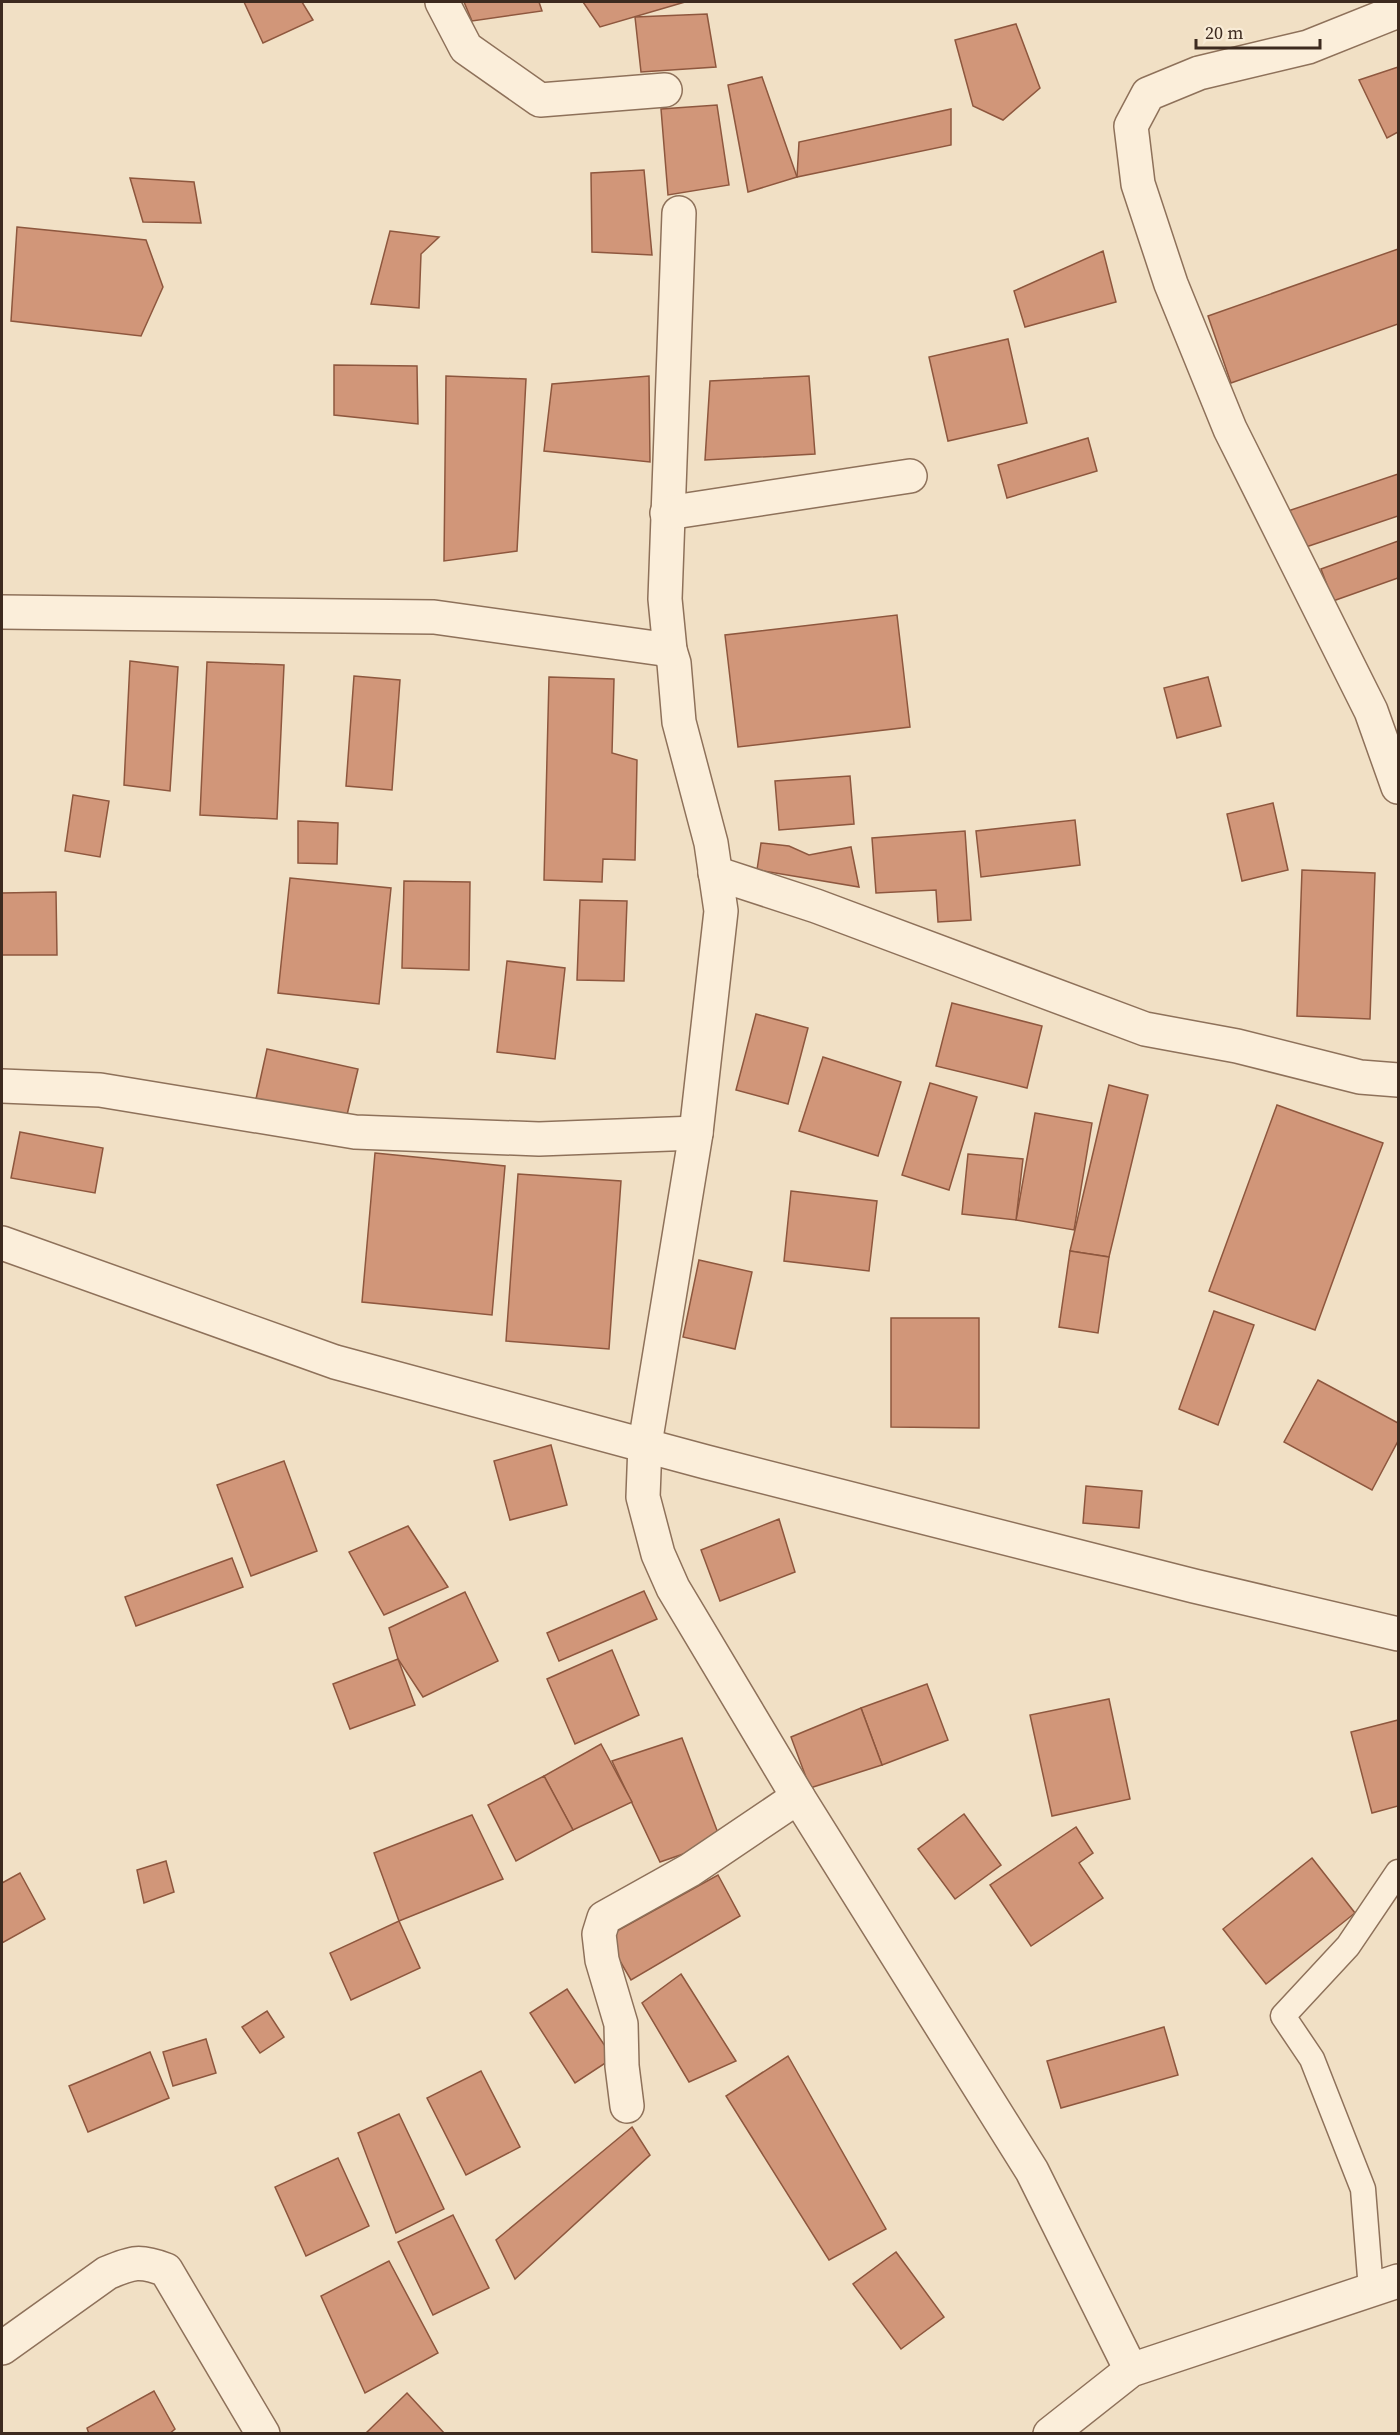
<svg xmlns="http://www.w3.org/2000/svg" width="1400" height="2435" viewBox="0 0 1400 2435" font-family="'Source Serif 4',serif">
<rect width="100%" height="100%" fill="#f1e0c5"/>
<g fill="#d19679" stroke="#8e573e" stroke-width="1.5">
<path d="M244,2H302L313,20L263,43Z"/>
<path d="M464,2H539L542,11L472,21Z"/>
<path d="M583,2H685L600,27Z"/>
<path d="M707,14L716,67L641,72L635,17Z"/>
<path d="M1016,24L1040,88L1003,120L973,106L955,40Z"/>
<path d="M1398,67V132L1387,138L1359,80Z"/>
<path d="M762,77L797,177L748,192L728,85Z"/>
<path d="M717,105L729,185L668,195L661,109Z"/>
<path d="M951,109V145L797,177L799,142Z"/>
<path d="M644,170L652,255L592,252L591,173Z"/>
<path d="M130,178L194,182L201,223L143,222Z"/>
<path d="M17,227L146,240L163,287L141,336L11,321Z"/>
<path d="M390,231L439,237L421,254L419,308L371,304Z"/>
<path d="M1398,249V324L1231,383L1208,316Z"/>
<path d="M1103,251L1116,302L1025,327L1014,291Z"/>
<path d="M1008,339L1027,423L948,441L929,357Z"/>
<path d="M334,365L417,366L418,424L334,415Z"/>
<path d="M446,376L526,379L517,551L444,561Z"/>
<path d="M649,376L650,462L544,451L552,384Z"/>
<path d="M809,376L815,454L705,460L710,381Z"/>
<path d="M1088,438L1097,471L1007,498L998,465Z"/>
<path d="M1398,474V516L1300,549L1288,511Z"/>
<path d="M1398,541V578L1333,601L1321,569Z"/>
<path d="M897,615L910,727L738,747L725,635Z"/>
<path d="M130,661L178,667L170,791L124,785Z"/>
<path d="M207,662L284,665L277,819L200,815Z"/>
<path d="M354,676L400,680L392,790L346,786Z"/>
<path d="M549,677L614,679L612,753L637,760L635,860L603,859L602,882L544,880Z"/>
<path d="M1208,677L1221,726L1177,738L1164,688Z"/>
<path d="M850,776L854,824L779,830L775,781Z"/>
<path d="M73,795L109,801L100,857L65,851Z"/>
<path d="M1273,803L1288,870L1242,881L1227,814Z"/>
<path d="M1075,820L1080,865L981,877L976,831Z"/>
<path d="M298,821L338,823L337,864L298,863Z"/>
<path d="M965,831L971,920L938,922L936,890L876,893L872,838Z"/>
<path d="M761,843L789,846L809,855L851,847L859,887L757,870Z"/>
<path d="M1302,870L1375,873L1370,1019L1297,1016Z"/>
<path d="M290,878L391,888L379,1004L278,993Z"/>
<path d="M404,881L470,882L469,970L402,968Z"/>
<path d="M56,892L57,955H2V893Z"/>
<path d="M580,900L627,901L624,981L577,980Z"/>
<path d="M507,961L565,968L555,1059L497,1052Z"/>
<path d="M952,1003L1042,1026L1027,1088L936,1066Z"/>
<path d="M756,1014L808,1028L788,1104L736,1090Z"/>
<path d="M267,1049L358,1069L346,1119L256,1099Z"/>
<path d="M823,1057L901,1082L878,1156L799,1131Z"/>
<path d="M930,1083L977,1097L949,1190L902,1175Z"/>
<path d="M1109,1085L1148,1095L1109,1257L1070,1251Z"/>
<path d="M1277,1105L1383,1143L1315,1330L1209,1291Z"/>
<path d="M1035,1113L1092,1123L1074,1230L1016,1220Z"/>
<path d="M20,1132L103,1148L95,1193L11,1178Z"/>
<path d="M375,1153L505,1166L492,1315L362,1302Z"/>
<path d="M968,1154L1023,1159L1016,1220L962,1214Z"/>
<path d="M518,1174L621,1181L609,1349L506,1341Z"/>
<path d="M791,1191L877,1201L869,1271L784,1261Z"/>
<path d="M1070,1251L1109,1257L1098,1333L1059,1327Z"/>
<path d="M699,1260L752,1272L735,1349L683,1337Z"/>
<path d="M1214,1311L1254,1325L1218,1425L1179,1409Z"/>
<path d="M891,1318H979V1428L891,1427Z"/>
<path d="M1318,1380L1398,1423V1441L1372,1490L1284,1442Z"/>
<path d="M551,1445L567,1505L510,1520L494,1461Z"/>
<path d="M284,1461L317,1551L251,1576L217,1485Z"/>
<path d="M1086,1486L1142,1491L1139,1528L1083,1523Z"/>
<path d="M779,1519L795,1572L720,1601L701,1550Z"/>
<path d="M408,1526L448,1587L384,1615L349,1552Z"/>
<path d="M232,1558L243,1587L136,1626L125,1597Z"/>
<path d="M644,1591L657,1619L559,1661L547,1633Z"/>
<path d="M465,1592L498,1661L423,1697L398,1659L389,1628Z"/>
<path d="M612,1650L639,1715L575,1744L547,1679Z"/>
<path d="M398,1659L415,1705L350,1729L333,1684Z"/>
<path d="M927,1684L948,1740L882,1765L861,1708Z"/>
<path d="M1109,1699L1130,1799L1052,1816L1030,1715Z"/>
<path d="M861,1708L882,1765L810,1788L791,1737Z"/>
<path d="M1398,1720V1806L1372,1813L1351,1732Z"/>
<path d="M682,1738L721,1841L660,1862L612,1761Z"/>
<path d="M601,1744L632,1802L573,1830L544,1776Z"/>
<path d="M544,1776L573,1830L516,1861L488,1805Z"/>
<path d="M964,1814L1001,1865L955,1899L918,1849Z"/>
<path d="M472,1815L503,1879L399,1921L374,1853Z"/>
<path d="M1076,1827L1093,1853L1079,1863L1103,1898L1031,1946L990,1885Z"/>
<path d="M1312,1858L1355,1913L1266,1984L1223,1929Z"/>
<path d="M166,1861L174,1892L144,1903L137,1870Z"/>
<path d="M20,1873L45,1919L2,1943V1883Z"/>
<path d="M718,1875L740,1916L631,1980L606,1937Z"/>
<path d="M399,1921L420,1968L351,2000L330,1953Z"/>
<path d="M681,1974L736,2061L689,2082L642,2003Z"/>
<path d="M567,1989L613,2058L575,2083L530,2013Z"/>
<path d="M267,2011L284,2037L260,2053L242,2027Z"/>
<path d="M1164,2027L1178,2075L1061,2108L1047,2061Z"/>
<path d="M206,2039L216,2073L173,2086L163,2052Z"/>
<path d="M150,2052L169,2098L88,2132L69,2086Z"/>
<path d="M788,2056L886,2229L829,2260L726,2096Z"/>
<path d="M481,2071L520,2147L466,2175L427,2098Z"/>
<path d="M399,2114L444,2209L396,2233L358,2133Z"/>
<path d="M632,2127L650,2155L515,2279L496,2240Z"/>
<path d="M338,2158L369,2226L306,2256L275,2187Z"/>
<path d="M453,2215L489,2288L433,2315L398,2242Z"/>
<path d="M896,2252L944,2317L901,2349L853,2284Z"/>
<path d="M389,2261L438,2353L365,2393L321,2296Z"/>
<path d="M154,2391L175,2429L169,2434H89L87,2428Z"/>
<path d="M407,2393L445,2434H365Z"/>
</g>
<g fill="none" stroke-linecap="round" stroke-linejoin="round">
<g stroke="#8e715a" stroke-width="27">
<path id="service" d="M1371,2290L1363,2189L1312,2059L1283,2016L1348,1946L1398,1872"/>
</g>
<g stroke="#8e715a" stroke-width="36">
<g id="minor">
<path d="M442,2L466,48L540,100L665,90"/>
<path d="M1398,11L1308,47L1199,73L1148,94L1131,126L1138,184L1171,284L1230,429L1371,711L1398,787"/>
<path d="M679,213L665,599L670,650L674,663L679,722L711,843L721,911L696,1133L645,1444L643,1497L658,1554L673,1588L798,1797L1032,2171L1131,2370"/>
<path d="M667,513L910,476"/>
<path d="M2,612L434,617L670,650"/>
<path d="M715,873L816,906L1145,1029L1237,1046L1360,1077L1398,1080"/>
<path d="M2,1086L100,1090L355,1132L539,1139L696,1133"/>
<path d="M2,1243L335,1362L706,1462L1194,1586L1398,1634"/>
<path d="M627,2106L622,2066L621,2024L602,1960L599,1934L604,1918L690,1870L798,1797"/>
<path d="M2,2348L107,2273C133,2262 140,2260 166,2270L263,2434"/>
<path d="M1050,2434L1131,2370L1398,2281"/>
</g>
</g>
<use href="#service" stroke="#fbeeda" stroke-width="24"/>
<use href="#minor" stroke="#fbeeda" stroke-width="33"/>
</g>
<rect width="1400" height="2435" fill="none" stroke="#3d2a1f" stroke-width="6"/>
<path d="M1196 39v9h124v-9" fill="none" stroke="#3d2a1f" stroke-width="3"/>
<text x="1205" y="39" font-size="18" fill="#3d2a1f" stroke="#f8ebd6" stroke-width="4.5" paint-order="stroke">20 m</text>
</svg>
